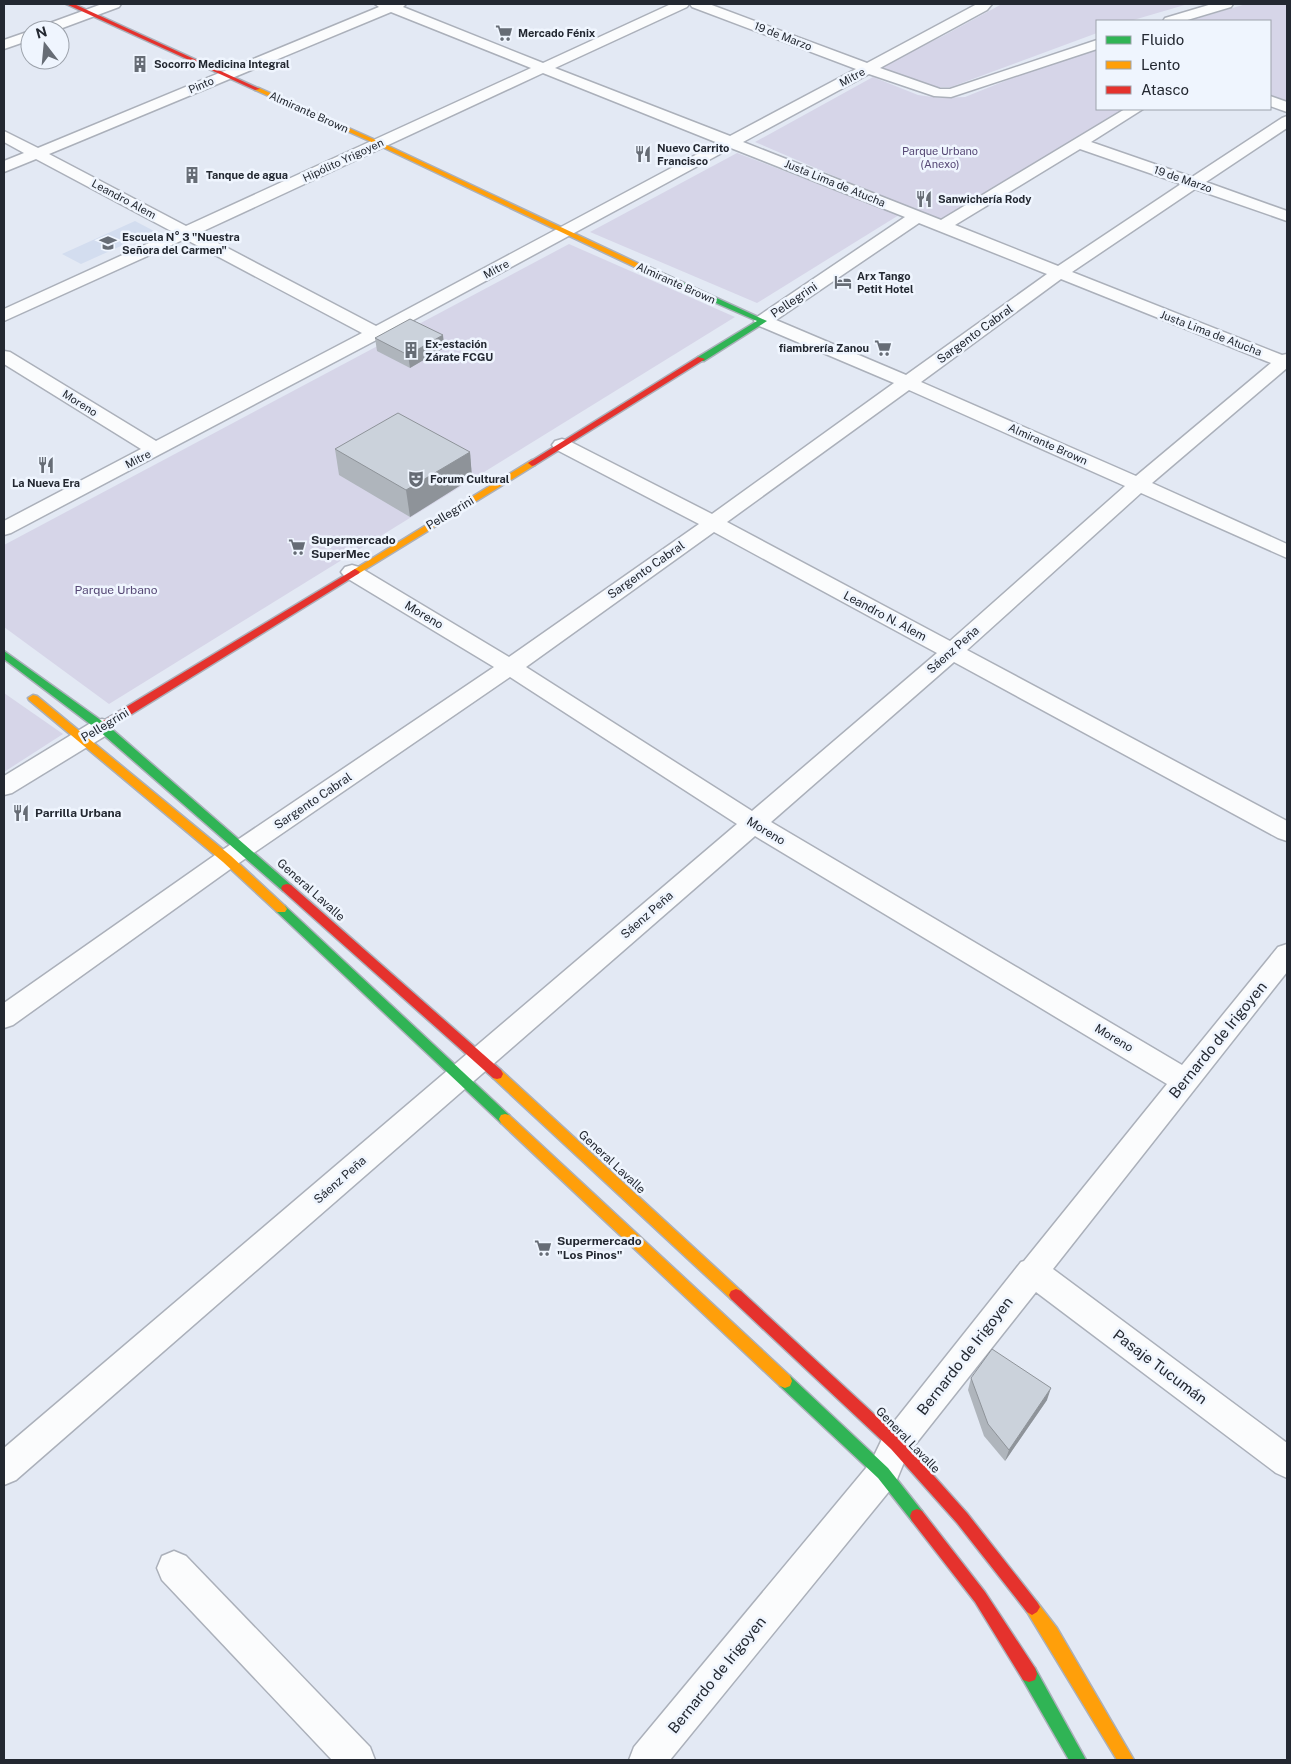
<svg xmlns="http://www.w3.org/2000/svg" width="1291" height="1764" viewBox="0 0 1291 1764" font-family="'Public Sans',sans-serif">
<rect width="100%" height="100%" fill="#e3e9f4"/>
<path fill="#d3ddef" d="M135,221L154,231L81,264L62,254Z"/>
<g fill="#d6d5e8">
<path d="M1002,4H1188L1130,21H1097V33L951,87H937L879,67L943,36Z"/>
<path d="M1246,4H1287V104L1270,97V21H1189Z"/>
<path d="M1097,49V109H1127L1074,141L946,224L755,142L873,77L918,95L940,98L965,97L1042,66Z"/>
<path d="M737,153L899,215L757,303L590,232Z"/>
<path d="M569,244L735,317L109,704L4,627V545Z"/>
<path d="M4,693L63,734L4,772Z"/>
</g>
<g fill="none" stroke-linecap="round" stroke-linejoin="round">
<g stroke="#abb0ba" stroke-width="3">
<g id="street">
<path d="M102,4H121L119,7L57,30H37L39,27Z"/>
<path d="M375,4H406L403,7L543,63L671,4H689L687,7L555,68L730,136L856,69L692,7L690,4H709L867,63L977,4H992L987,10L880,68L940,89H950L1097,40V49L951,97L934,96L869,74L743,142L941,220L1125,109H1143L1091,142L1192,177L1282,118L1287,116V128L1206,182L1287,211V221L1195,189L1072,272L1282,355L1287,354V368L1152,483L1287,544V558L1141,493L967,650L1287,821V841L1278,838L954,662L771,822L1182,1065L1278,947L1287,944V972L1053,1269L1287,1443V1478L1276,1473L1036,1292L907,1455L895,1484L670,1760H629L634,1747L871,1462L885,1433L1021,1262L1024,1261L1167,1084L755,836L16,1480L4,1485V1448L737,824L510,677L236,865L13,1025L4,1028V1003L218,853L494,667L345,577L341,572L345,567L352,565L359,567L509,657L699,524L555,449L552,445L555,441L562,439L569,441L712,514L894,383L757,325L754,321L757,317L905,217L731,148L382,337L11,533L4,535V521L141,449L4,364V351L10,352L156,441L362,333L185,239L4,321V309L173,232L36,159L4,172V161L24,153L4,142V131L38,148L379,7ZM391,12L531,68L186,226L49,154ZM543,73L718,143L376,326L199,233ZM1080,149L1181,184L1058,266L955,225ZM919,223L1047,274L906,375L776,320ZM1061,279L1271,363L1136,476L921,382ZM909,390L1125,486L950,641L727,522ZM714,532L937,653L752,811L526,667Z"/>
<path d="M1212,4H1233L1231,7L1184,21H1163L1165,18Z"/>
<path d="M30,31V40L4,49V40Z"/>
<path d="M1270,96L1287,102V112L1270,106Z"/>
<path d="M102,719L110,721L114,727L110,733L12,793L4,795V776L94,721Z"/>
<path d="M174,1551L186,1556L370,1747L375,1760H332L162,1580L157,1568L162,1556Z"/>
</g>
</g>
<g stroke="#abb0ba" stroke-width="3">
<g id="fast">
<path d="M641,266H647L767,321L704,361H698V357L757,321L641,270Z"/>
<path d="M4,651L106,724L291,885L293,888L291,891H283L98,730L4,659Z"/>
<path d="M281,905L285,906L509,1115L511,1119L509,1123L505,1124L501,1123L277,912L275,909L277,906Z"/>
<path d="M785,1374L790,1376L888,1468L922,1511L924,1516L922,1521L917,1523L912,1521L878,1478L780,1386L778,1381L780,1376Z"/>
<path d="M1029,1666L1035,1668L1086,1760H1069L1023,1680L1021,1674L1023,1668Z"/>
</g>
</g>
<g stroke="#abb0ba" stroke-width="3">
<g id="slow">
<path d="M255,88H259L380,142L648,268L641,270L376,144L255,90Z"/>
<path d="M532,460L536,463L535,465L358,574L355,575L350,572Z"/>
<path d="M33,695L37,696L231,856L285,906L287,909L285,912H277L223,862L29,700L28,698Z"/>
<path d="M497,1069L501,1070L741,1291L743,1295L741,1299L736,1301L731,1299L493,1078L491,1074L493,1070Z"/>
<path d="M505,1114L509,1115L790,1376L792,1381L790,1386L785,1388L780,1386L501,1123L499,1119L501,1115Z"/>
<path d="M1032,1599L1037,1602L1057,1628L1134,1760H1117L1024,1607L1027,1602Z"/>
</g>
</g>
<g stroke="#abb0ba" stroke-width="3">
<g id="jam">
<path d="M66,4H74L260,89L255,90Z"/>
<path d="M698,357L705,359L535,465L532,466L528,463Z"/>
<path d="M355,569L360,572L358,574L106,730H98L97,727L98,724Z"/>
<path d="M287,884L291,885L501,1070L503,1074L501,1078L497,1079L493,1078L283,891L281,888L283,885Z"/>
<path d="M736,1289L741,1291L901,1439L967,1513L1037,1602L1040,1607L1037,1612L1032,1615L1027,1612L957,1523L891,1449L731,1299L729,1295L731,1291Z"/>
<path d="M917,1509L922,1511L985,1592L1035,1668L1037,1674L1035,1680L1029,1682L1023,1680L975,1602L912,1521L910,1516L912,1511Z"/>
</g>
</g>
<use href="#street" fill="#fbfcfd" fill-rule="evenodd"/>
<use href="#fast" fill="#30b455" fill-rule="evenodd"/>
<use href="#slow" fill="#ff9f0a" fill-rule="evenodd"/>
<use href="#jam" fill="#e5322d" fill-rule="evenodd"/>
</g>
<g fill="#afb5bc">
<path d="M443,335L444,348L410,368L377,351L375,338Z"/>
<path d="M335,449L470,452L472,478L410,517L339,475Z"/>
<path d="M971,1378L1047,1400L1005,1461L984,1436L968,1390Z"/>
</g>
<g fill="#8e9399">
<path d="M443,335L444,348L410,368L408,355Z"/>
<path d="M470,452L472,478L410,517L406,490Z"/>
<path d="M1051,1388L1047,1400L1005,1461L1009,1450Z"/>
</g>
<g fill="#cbd2db" stroke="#8e9399">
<path d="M410,319L443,335L408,355L375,338Z"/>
<path d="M398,413L470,452L406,490L335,449Z"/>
<path d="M992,1349L1051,1388L1009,1450L988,1424L971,1378Z"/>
</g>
<defs>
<g id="supermarket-bare" transform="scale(1.35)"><path d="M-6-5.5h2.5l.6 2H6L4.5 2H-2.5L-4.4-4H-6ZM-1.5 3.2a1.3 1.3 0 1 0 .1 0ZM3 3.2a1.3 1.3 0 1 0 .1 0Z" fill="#666c75" stroke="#eff5fe" stroke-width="2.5" paint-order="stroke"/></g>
<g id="building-bare" transform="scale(1.35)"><path d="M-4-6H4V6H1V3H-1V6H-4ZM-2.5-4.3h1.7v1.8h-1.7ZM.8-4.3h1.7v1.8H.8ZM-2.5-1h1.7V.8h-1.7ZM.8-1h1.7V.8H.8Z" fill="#666c75" stroke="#eff5fe" stroke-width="2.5" paint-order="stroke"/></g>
<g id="restaurant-bare" transform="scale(1.35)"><path d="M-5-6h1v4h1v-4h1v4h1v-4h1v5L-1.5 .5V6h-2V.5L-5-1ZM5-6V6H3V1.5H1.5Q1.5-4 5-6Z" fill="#666c75" stroke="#eff5fe" stroke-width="2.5" paint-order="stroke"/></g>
<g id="school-bare" transform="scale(1.35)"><path d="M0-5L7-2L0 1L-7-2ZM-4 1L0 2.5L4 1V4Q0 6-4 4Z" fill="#666c75" stroke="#eff5fe" stroke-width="2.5" paint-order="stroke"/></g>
<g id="hotel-bare" transform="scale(1.35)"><path d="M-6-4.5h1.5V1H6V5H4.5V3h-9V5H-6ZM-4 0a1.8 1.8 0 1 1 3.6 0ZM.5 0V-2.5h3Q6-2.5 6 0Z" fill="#666c75" stroke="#eff5fe" stroke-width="2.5" paint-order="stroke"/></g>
<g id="theatre-bare" transform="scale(1.35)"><path d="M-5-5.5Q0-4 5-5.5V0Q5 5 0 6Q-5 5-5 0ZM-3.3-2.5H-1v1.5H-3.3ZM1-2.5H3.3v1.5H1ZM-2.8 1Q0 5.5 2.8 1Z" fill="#666c75" stroke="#eff5fe" stroke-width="2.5" paint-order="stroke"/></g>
</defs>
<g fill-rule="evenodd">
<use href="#supermarket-bare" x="504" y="33"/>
<use href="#building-bare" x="140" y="64"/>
<use href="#restaurant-bare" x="643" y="154"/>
<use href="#building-bare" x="192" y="175"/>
<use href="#restaurant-bare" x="924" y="199"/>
<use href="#school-bare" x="108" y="243"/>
<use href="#hotel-bare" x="843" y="282"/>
<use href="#supermarket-bare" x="883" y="348"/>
<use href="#building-bare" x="411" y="350"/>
<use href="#restaurant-bare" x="46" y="465"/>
<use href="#theatre-bare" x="416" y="479"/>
<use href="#supermarket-bare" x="297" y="547"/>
<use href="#restaurant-bare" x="21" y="813"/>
<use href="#supermarket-bare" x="543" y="1248"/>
</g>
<g text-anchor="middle" stroke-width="5" stroke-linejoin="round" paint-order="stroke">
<g font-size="11" font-weight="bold" fill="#232831" stroke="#eff5fe" text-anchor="start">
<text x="518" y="37">Mercado Fénix</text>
<text x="154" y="68">Socorro Medicina Integral</text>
<text x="657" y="152">Nuevo Carrito<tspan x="657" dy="13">Francisco</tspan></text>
<text x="206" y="179">Tanque de agua</text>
<text x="938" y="203">Sanwichería Rody</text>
<text x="122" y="241">Escuela N° 3 "Nuestra<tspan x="122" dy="13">Señora del Carmen"</tspan></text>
<text x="857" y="280">Arx Tango<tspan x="857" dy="13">Petit Hotel</tspan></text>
<text x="425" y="348">Ex-estación<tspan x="425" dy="13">Zárate FCGU</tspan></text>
<text x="869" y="352" text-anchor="end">fiambrería Zanou</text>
<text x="430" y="483">Forum Cultural</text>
<text x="46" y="487" text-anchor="middle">La Nueva Era</text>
</g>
<g font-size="11" fill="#232831" stroke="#eff5fe">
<text transform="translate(783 36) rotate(21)" y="4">19 de Marzo</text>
<text transform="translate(852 77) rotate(-28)" y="4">Mitre</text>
<text transform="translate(201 85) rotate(-23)" y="4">Pinto</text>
<text transform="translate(309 112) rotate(24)" y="4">Almirante Brown</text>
<text transform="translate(343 160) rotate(-25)" y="4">Hipólito Yrigoyen</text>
<text transform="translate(1183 179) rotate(19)" y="4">19 de Marzo</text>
<text transform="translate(835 183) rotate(22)" y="4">Justa Lima de Atucha</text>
<text transform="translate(124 199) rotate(28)" y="4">Leandro Alem</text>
<text transform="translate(496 269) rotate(-28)" y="4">Mitre</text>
<text transform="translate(676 283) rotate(24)" y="4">Almirante Brown</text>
<text transform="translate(1211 333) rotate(21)" y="4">Justa Lima de Atucha</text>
<text transform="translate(80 403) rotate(32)" y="4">Moreno</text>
<text transform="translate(1048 444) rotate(24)" y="4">Almirante Brown</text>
<text transform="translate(138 459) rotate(-27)" y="4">Mitre</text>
</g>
<g font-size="11" fill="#574976" stroke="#eff5fe">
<text x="940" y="155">Parque Urbano<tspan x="940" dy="13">(Anexo)</tspan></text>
</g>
<g font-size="12" fill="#232831" stroke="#eff5fe">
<text transform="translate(794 300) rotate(-34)" y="4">Pellegrini</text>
<text transform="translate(975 334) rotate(-36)" y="4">Sargento Cabral</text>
<text transform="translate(450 513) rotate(-31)" y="4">Pellegrini</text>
<text transform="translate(646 570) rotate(-35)" y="4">Sargento Cabral</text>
<text transform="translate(424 615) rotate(31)" y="4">Moreno</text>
<text transform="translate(885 616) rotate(28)" y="4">Leandro N. Alem</text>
<text transform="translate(953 650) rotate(-41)" y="4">Sáenz Peña</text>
<text transform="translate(105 725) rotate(-31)" y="4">Pellegrini</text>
<text transform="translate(313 801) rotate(-34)" y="4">Sargento Cabral</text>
<text transform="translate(766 831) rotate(31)" y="4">Moreno</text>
<text transform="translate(311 890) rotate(42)" y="4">General Lavalle</text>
<text transform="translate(647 915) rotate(-41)" y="4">Sáenz Peña</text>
<text transform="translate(1114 1038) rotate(31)" y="4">Moreno</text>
<text transform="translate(612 1162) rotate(43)" y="4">General Lavalle</text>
<text transform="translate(340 1180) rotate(-41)" y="4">Sáenz Peña</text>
<text transform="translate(908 1440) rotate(46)" y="4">General Lavalle</text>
</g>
<g font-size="12" font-weight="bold" fill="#232831" stroke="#eff5fe" text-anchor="start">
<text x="311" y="544">Supermercado<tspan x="311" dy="14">SuperMec</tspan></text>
<text x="35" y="817">Parrilla Urbana</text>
<text x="557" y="1245">Supermercado<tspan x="557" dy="14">"Los Pinos"</tspan></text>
</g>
<g font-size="12" fill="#574976" stroke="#eff5fe">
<text x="116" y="594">Parque Urbano</text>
</g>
<g font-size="15" fill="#232831" stroke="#eff5fe">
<text transform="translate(1218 1040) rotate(-51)" y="5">Bernardo de Irigoyen</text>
<text transform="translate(965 1356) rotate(-52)" y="5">Bernardo de Irigoyen</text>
<text transform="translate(1160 1367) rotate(37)" y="5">Pasaje Tucumán</text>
<text transform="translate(717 1675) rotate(-51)" y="5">Bernardo de Irigoyen</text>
</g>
</g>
<rect width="1291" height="1764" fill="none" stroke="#232831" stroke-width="10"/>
<rect x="1096" y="20" width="175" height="90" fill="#eff5fe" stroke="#9da3ac"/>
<rect x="1106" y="36" width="25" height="8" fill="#30b455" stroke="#9da3ac"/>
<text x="1141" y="45" font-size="15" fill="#232831">Fluido</text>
<rect x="1106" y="61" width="25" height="8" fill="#ff9f0a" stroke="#9da3ac"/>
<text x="1141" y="70" font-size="15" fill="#232831">Lento</text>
<rect x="1106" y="86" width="25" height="8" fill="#e5322d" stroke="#9da3ac"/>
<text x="1141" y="95" font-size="15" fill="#232831">Atasco</text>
<g transform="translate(45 45) rotate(344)"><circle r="24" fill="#eff5fe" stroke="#9da3ac"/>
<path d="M0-4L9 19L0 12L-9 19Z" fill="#666c75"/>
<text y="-8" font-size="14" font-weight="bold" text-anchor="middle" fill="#232831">N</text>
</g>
</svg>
